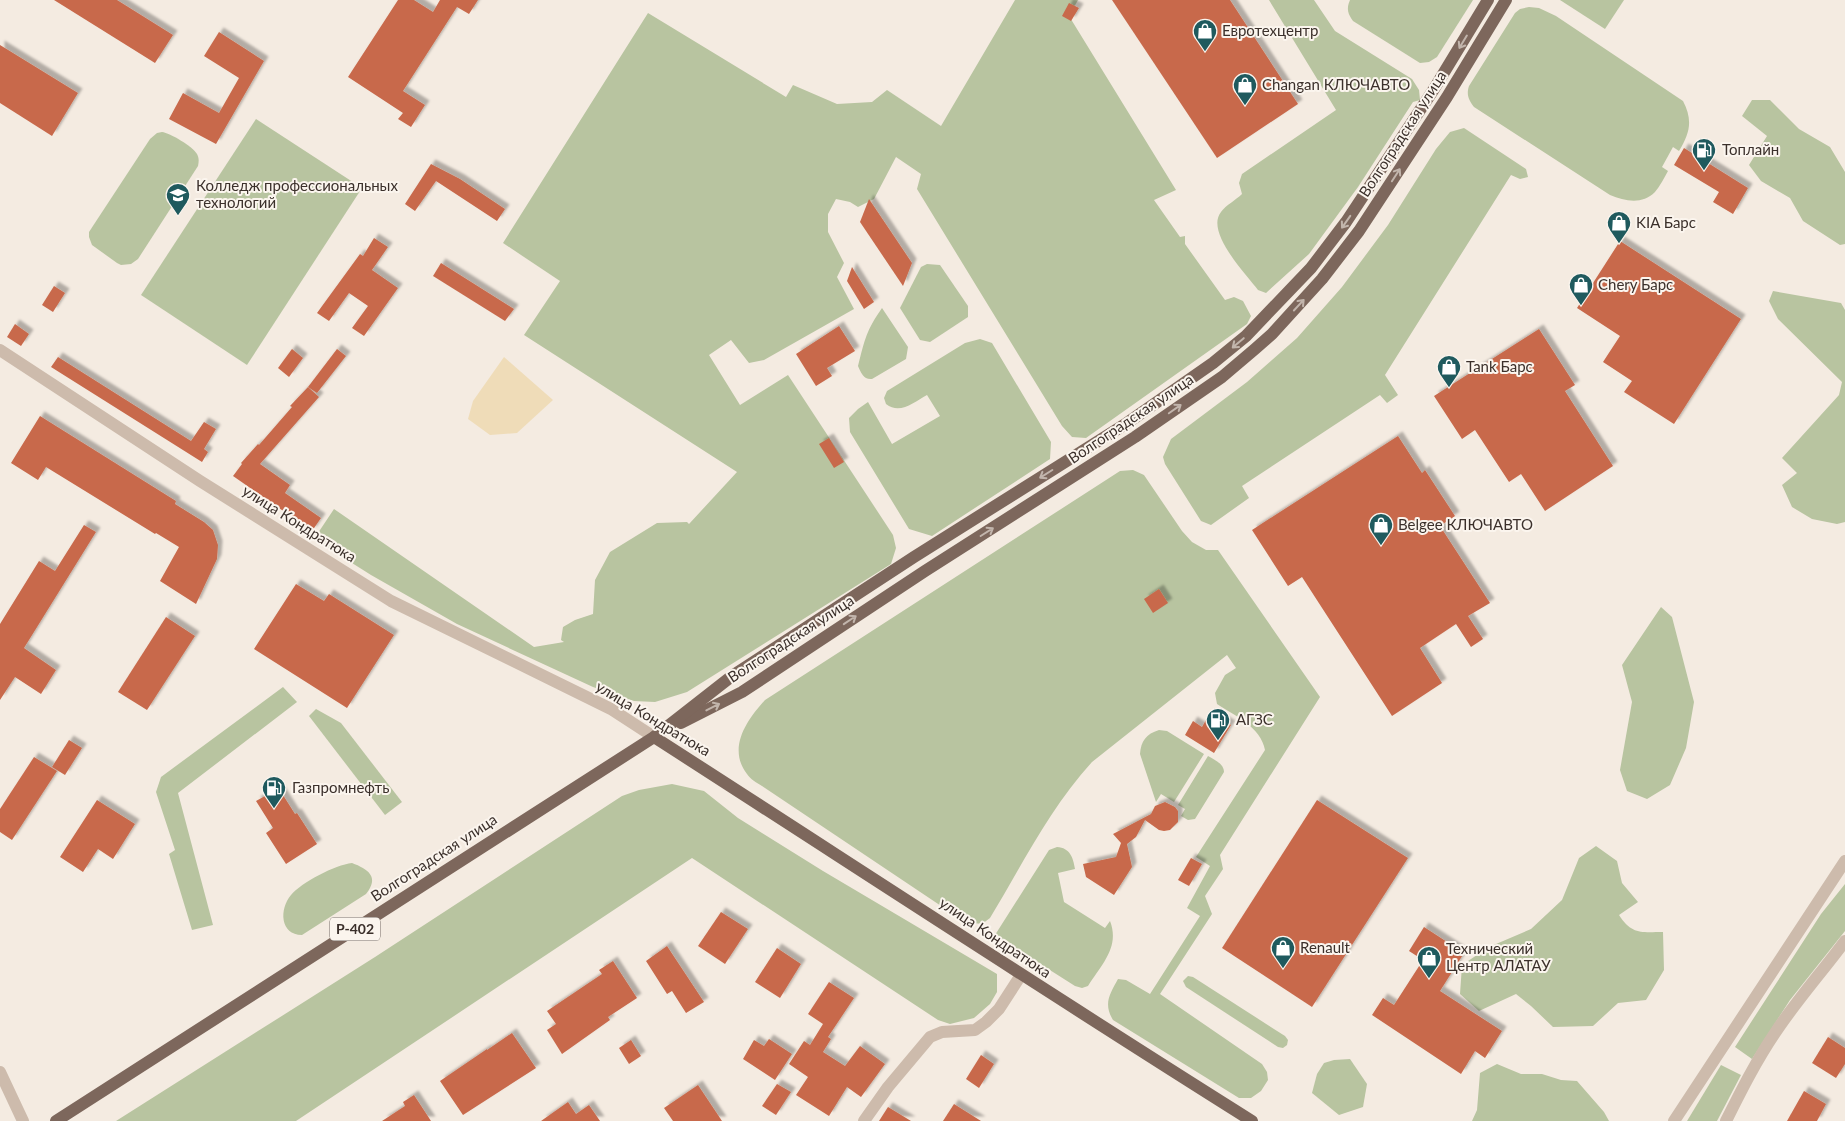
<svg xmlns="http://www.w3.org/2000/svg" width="1845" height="1121" viewBox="0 0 1845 1121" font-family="Lato,sans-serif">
<defs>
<filter id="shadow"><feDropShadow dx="4.5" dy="-4.5" stdDeviation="1" flood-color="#0004"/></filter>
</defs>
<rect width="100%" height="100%" fill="#f4ebe1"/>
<g fill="#b8c4a0">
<path d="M1015,0H1078L1069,16L1176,190L1154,200L1180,237L1185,236V244L1225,300L1234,297L1243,301L1251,316L1247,324L1086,438L1072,437L1062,426L917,189L921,174L896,157L874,199L858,207L850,202L836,199L828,214V232L844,263L837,277L854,309L764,360L749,363L731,340L709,355L740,405L788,375L893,535L896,548L891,564L687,692L655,702L634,701L593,687L457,624L371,575L314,539L334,509L534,647L564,642L561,640L563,627L575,620L593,614L595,580L610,552L657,523L687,522L689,524L737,472L524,335L560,281L503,243L648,13L786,97L793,85L837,104L872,102L887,90L941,126Z"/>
<path d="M1269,0H1314L1335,31L1412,79L1419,90L1420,100L1413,102L1358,187L1309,254L1266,293L1258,290C1246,274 1205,232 1221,212C1226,205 1236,200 1242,194L1239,183L1242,174L1336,110Z"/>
<path d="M1350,0H1473L1437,57L1429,62L1420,63L1353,21C1348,14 1346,9 1350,0Z"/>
<path d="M1560,0H1624L1605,29Z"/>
<path d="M1529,7L1539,8L1556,16L1683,101C1693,120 1690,133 1679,151L1673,147L1662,167L1668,171C1664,178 1660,186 1655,192C1642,205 1625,201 1610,195L1474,107C1469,100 1466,95 1469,86L1515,13L1520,9Z"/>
<path d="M1752,100H1770L1799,129L1830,147L1845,172V244L1840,245L1803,221L1790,198L1761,181L1749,165L1767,136L1742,116Z"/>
<path d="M256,119L362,188L247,365L141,295Z"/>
<path d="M1464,128L1526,169L1528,177L1520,179L1511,175L1385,375L1398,395L1387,403L1380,395L1242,486L1249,498L1211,525L1201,521L1165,464L1163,457L1171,439L1247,382L1297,338L1342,287L1388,225L1436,149L1450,132Z"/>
<path d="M162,132C170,133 192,146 197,154C199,158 199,161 198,166L138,259L131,264L121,265L117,263L92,245L89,237V232L150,139L157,133Z"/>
<path d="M927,264L940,265L968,306V317L930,342L920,340L900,308L921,267Z"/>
<path d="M1773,291L1841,303L1845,310V522L1837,524L1812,519L1792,507L1782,485L1797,473L1782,458L1839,395L1842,382L1778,319L1769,301Z"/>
<path d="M882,308L908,347L906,359L872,379C864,380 861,373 858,366C865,339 866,331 882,308Z"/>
<path d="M980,339L992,343L1051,442L1050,459L932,536L909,529L850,432L849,418L858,409L868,402L892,444L940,416L927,395C914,402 900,415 886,404L884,398L887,391L965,343Z"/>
<path d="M1133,470L1144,475L1182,531L1192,542L1206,550H1218L1320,697L1220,855L1223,869L1205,896L1212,914L1160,994L1262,1064L1267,1072L1268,1080L1261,1091L1251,1098H1239L1113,1020C1103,1003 1110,994 1118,979L1126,980L1150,994L1200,916L1187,908L1210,866L1196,857L1265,750C1261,727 1235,716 1217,704L1215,693L1225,675L1236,668L1227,655L1092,762C1050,808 1022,865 990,918L982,924L965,922L762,786C757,783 750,779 747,774C727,748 747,720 765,700L1120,471Z"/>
<path d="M1661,607L1672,617L1694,702L1686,748L1670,785L1647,799L1627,791L1620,770L1632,702L1622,665Z"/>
<path d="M283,687L297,702L178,793L213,925L192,930L169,854L175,850L156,792L161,777Z"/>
<path d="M316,709L341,723L402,802L385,815L309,716Z"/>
<path d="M1159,730L1167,731L1204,754L1174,802L1161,794L1156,802L1140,754C1141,741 1146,734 1159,730Z"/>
<path d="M1208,756C1215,760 1224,764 1224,772L1195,819L1188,820L1181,816L1185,809L1178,805Z"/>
<path d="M672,784L704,791L738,818L823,871L997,974V992L990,1004L974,1018L950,1024L938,1020L692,858L296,1121H116L375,957L622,796L639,790Z"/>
<path d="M1596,846L1617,861L1622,883L1638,902L1619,915C1632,935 1641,932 1663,932L1664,970L1646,1000L1618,1003L1593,1026L1553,1027L1531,1006L1516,994L1479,1011L1460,994L1462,965L1489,947L1531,929L1562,900L1579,858Z"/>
<path d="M1057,847C1070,848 1073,857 1075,869L1058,873L1064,902L1105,928L1110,921C1120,947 1102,964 1088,986L1082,988L1075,986L995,935L1049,850Z"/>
<path d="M352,863C368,869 380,877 366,894L302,935C280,935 279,909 291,895C302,882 335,865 352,863Z"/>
<path d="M1845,884V931L1790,1000L1752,1059L1735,1047L1821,914Z"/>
<path d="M1188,976L1193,977L1285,1036L1288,1040L1287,1045L1283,1048L1278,1047L1186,987L1183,981Z"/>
<path d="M1350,1059L1367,1084L1363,1107L1339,1115L1312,1093L1317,1074L1324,1063L1334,1060Z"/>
<path d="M1497,1064L1521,1074H1542L1561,1080L1577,1081L1604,1112L1609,1121H1472L1477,1110L1480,1073Z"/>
<path d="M1721,1065L1741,1075L1717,1121H1687Z"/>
</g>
<path fill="#efdcb8" d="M504,357L553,400L517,433L490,435L468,419L473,401Z"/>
<g fill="#c8694b" filter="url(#shadow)">
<path d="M54,0H117L173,35L155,63Z"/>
<path d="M398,0H414L433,12L440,0H478L469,14L457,7L403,91L425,105L411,127L398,119L403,113L348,77Z"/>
<path d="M1112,0H1230L1298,104L1217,158Z"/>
<path d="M1069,3L1079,8L1071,21L1062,16Z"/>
<path d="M219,32L264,61L216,144L169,119L183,93L219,113L239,78L204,56Z"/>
<path d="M0,45L78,93L52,136L0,103Z"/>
<path d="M1684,148L1748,188L1733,214L1713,202L1719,192L1674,165Z"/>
<path d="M431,164L460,179L505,209L497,221L436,181L415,211L405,204Z"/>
<path d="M869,199L912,263L903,286L860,222Z"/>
<path d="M374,238L388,247L372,270L398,288L364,336L352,328L368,306L349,293L329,321L317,313L360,254L363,256Z"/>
<path d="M1620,241L1741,319L1674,424L1624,392L1632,381L1603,362L1620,336L1577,308Z"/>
<path d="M441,263L514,309L505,321L433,276Z"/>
<path d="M852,267L874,302L864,309L847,281Z"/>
<path d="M54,286L65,293L53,312L42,305Z"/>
<path d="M15,324L29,334L21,346L7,337Z"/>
<path d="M839,326L855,351L827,368L832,376L816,386L796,354Z"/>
<path d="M1539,329L1575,385L1565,391L1613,466L1545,511L1521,474L1509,482L1475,430L1462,439L1434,396Z"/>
<path d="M292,349L303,358L289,377L278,368Z"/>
<path d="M337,349L346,356L317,393L308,387Z"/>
<path d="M58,357L191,441L204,422L216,429L204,449L208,452L202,462L51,367Z"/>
<path d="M308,387L319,397L260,464L290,485L285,493L321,518L312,531L233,476L242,464L241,463L258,444L259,445L292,407L290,406Z"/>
<path d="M40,416L176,501L175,504L204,522L213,530L218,545L217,559L196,604L160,581L179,547L156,533L155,534L46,467L38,480L11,463Z"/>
<path d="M1398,436L1422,473L1425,470L1455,516L1440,526L1490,603L1468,616L1483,639L1471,647L1456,624L1420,648L1442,683L1392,716L1302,577L1288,586L1252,530Z"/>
<path d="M829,438L844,462L834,468L819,444Z"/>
<path d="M84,525L96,532L24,648L56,670L41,694L15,677L0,700V624L39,561L55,571Z"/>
<path d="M296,584L324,601L329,594L394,635L347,708L254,649Z"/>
<path d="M1159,589L1168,603L1153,613L1144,599Z"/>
<path d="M166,617L195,636L147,710L118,692Z"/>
<path d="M1218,717L1231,725L1214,753L1185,735L1193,721L1202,727L1206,720L1213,724Z"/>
<path d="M69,740L82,748L65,775L52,767Z"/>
<path d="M34,757L57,771L12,840L0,832V809Z"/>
<path d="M276,784L295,814L297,813L317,844L286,864L266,833L273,828L256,801L265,796L263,793Z"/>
<path d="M97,800L135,824L113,859L98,849L83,872L60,857Z"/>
<path d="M1317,800L1408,858L1312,1007L1222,948Z"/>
<path d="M1165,802L1175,807L1178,811V822L1170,830L1164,831L1159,830L1145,820L1136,837L1127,844L1132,867L1114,895L1086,877L1083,864L1116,857L1121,843L1113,834L1151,814L1155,806Z"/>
<path d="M1191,858L1202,864L1189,886L1178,880Z"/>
<path d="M721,912L748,929L725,964L698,946Z"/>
<path d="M1424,927L1464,953L1440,991L1502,1031L1485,1058L1475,1051L1461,1074L1372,1015L1383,998L1394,1005L1423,960L1409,951Z"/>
<path d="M667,946L704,1002L686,1013L672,991L667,994L646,961Z"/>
<path d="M777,948L801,964L780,998L755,982Z"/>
<path d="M613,961L637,998L608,1017L610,1020L562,1054L547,1030L556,1024L547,1011L602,974L599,970Z"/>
<path d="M829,982L854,998L828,1037L831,1039L823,1052L845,1066L860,1046L885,1064L861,1097L847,1087L829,1116L796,1095L808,1077L789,1064L804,1041L810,1045L823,1024L808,1014Z"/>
<path d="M512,1033L536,1068L463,1115L440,1081L487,1049V1050Z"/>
<path d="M1828,1037L1845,1048V1064L1836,1078L1812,1063Z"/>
<path d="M769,1039L792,1054L775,1080L743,1059L754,1040L764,1046Z"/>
<path d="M631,1040L641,1056L629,1064L619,1048Z"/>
<path d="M981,1055L994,1064L979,1088L966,1079Z"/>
<path d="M777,1084L791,1092L776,1115L762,1106Z"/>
<path d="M698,1085L722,1121H673L664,1108Z"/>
<path d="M1804,1091L1826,1104L1817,1121H1787Z"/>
<path d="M414,1095L431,1121H382L405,1106L403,1102Z"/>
<path d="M568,1102L576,1114L589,1105L600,1121H541Z"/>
<path d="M954,1104L981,1121H943Z"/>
<path d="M888,1107L911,1121H879Z"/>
</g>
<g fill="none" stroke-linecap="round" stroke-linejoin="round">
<g stroke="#cdbbac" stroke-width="12">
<path d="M864,1121L888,1087L930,1037L942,1032L975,1030L986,1022L999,1009L1021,975"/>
<path d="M1674,1121L1845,861"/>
<path d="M1726,1121C1741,1091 1756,1061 1775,1033C1796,1001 1822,972 1845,941"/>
</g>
<g stroke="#cdbbac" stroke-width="12">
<path d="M0,350L200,481L391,601L611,709L654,737"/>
<path d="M0,1072L23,1121"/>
</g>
<g stroke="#7d675c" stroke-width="12">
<path d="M681,723L742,692L925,571L1135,437L1222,377L1255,349L1272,334L1322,279L1359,231L1447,97L1506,0"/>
<path d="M654,737C853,865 1051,995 1252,1121"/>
<path d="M56,1121L654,737L732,676L914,557L1127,423L1213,363L1246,336L1311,268L1346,222L1434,89L1488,0"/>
</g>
</g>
<defs><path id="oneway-shaft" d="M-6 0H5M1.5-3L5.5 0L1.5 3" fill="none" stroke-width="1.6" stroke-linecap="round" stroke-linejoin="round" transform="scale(1.25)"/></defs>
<g stroke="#c2b5ac">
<use href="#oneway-shaft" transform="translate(1463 42) rotate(121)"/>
<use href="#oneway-shaft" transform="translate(1396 175) rotate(-57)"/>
<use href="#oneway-shaft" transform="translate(1346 222) rotate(125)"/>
<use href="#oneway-shaft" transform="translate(1299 305) rotate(-47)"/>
<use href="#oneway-shaft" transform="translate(1238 343) rotate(140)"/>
<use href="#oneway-shaft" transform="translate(1175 409) rotate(-35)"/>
<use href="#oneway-shaft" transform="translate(1046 474) rotate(148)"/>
<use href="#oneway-shaft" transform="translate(987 532) rotate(-32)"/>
<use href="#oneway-shaft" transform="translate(850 620) rotate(-34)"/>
<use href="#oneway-shaft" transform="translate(713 707) rotate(-27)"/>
</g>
<defs>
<g id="shop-pin" transform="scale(1.25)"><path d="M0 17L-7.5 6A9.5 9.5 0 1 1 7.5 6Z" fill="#1f5a5e" stroke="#fbf5ee"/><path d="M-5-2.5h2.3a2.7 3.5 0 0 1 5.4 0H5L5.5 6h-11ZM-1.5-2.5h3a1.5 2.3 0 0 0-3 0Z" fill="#fff"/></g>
<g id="fuel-pin" transform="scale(1.25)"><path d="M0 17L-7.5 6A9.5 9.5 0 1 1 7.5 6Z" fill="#1f5a5e" stroke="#fbf5ee"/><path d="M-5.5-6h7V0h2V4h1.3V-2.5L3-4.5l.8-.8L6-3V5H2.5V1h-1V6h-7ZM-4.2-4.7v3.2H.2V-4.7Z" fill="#fff"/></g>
<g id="university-pin" transform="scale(1.25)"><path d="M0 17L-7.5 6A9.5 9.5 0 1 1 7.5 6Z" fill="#1f5a5e" stroke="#fbf5ee"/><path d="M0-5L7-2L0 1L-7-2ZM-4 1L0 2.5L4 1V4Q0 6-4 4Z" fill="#fff"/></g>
</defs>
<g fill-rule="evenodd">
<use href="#shop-pin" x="1205" y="31"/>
<use href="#shop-pin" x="1245" y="85"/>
<use href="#fuel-pin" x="1704" y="150"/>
<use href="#university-pin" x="178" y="195"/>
<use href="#shop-pin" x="1619" y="223"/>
<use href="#shop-pin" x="1581" y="285"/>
<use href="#shop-pin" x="1449" y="367"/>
<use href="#shop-pin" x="1381" y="525"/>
<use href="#fuel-pin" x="1218" y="720"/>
<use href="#fuel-pin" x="274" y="788"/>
<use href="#shop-pin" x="1283" y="948"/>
<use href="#shop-pin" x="1429" y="958"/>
</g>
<g text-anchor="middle" stroke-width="4" stroke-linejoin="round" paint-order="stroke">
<rect fill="#fbf5ee" stroke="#756b66" stroke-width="1" x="330" y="917.5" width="50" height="23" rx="4"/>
<g font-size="14" font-weight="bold" fill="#3b302b">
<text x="355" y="934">Р-402</text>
</g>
<g font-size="15" fill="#3b302b" stroke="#fbf5ee" text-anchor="start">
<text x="1222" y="36">Евротехцентр</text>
<text x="1262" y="90">Changan КЛЮЧАВТО</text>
<text x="1722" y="155">Топлайн</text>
<text x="196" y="191">Колледж профессиональных<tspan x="196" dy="17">технологий</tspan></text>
<text x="1636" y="228">KIA Барс</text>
<text x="1598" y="290">Chery Барс</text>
<text x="1466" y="372">Tank Барс</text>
<text x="1398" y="530">Belgee КЛЮЧАВТО</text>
<text x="1236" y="725">АГЗС</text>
<text x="292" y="793">Газпромнефть</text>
<text x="1300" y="953">Renault</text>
<text x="1446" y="954">Технический<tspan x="1446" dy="17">Центр АЛАТАУ</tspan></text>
</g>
<g font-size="15" fill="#3b302b" stroke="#fbf5ee">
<text transform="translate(1403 134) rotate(-57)" y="5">Волгоградская улица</text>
<text transform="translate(1131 419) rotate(-34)" y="5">Волгоградская улица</text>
<text transform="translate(299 524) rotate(32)" y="5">улица Кондратюка</text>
<text transform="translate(791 639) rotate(-33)" y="5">Волгоградская улица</text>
<text transform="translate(653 719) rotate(31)" y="5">улица Кондратюка</text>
<text transform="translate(434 858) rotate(-33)" y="5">Волгоградская улица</text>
<text transform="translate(995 938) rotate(34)" y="5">улица Кондратюка</text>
</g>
</g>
</svg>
